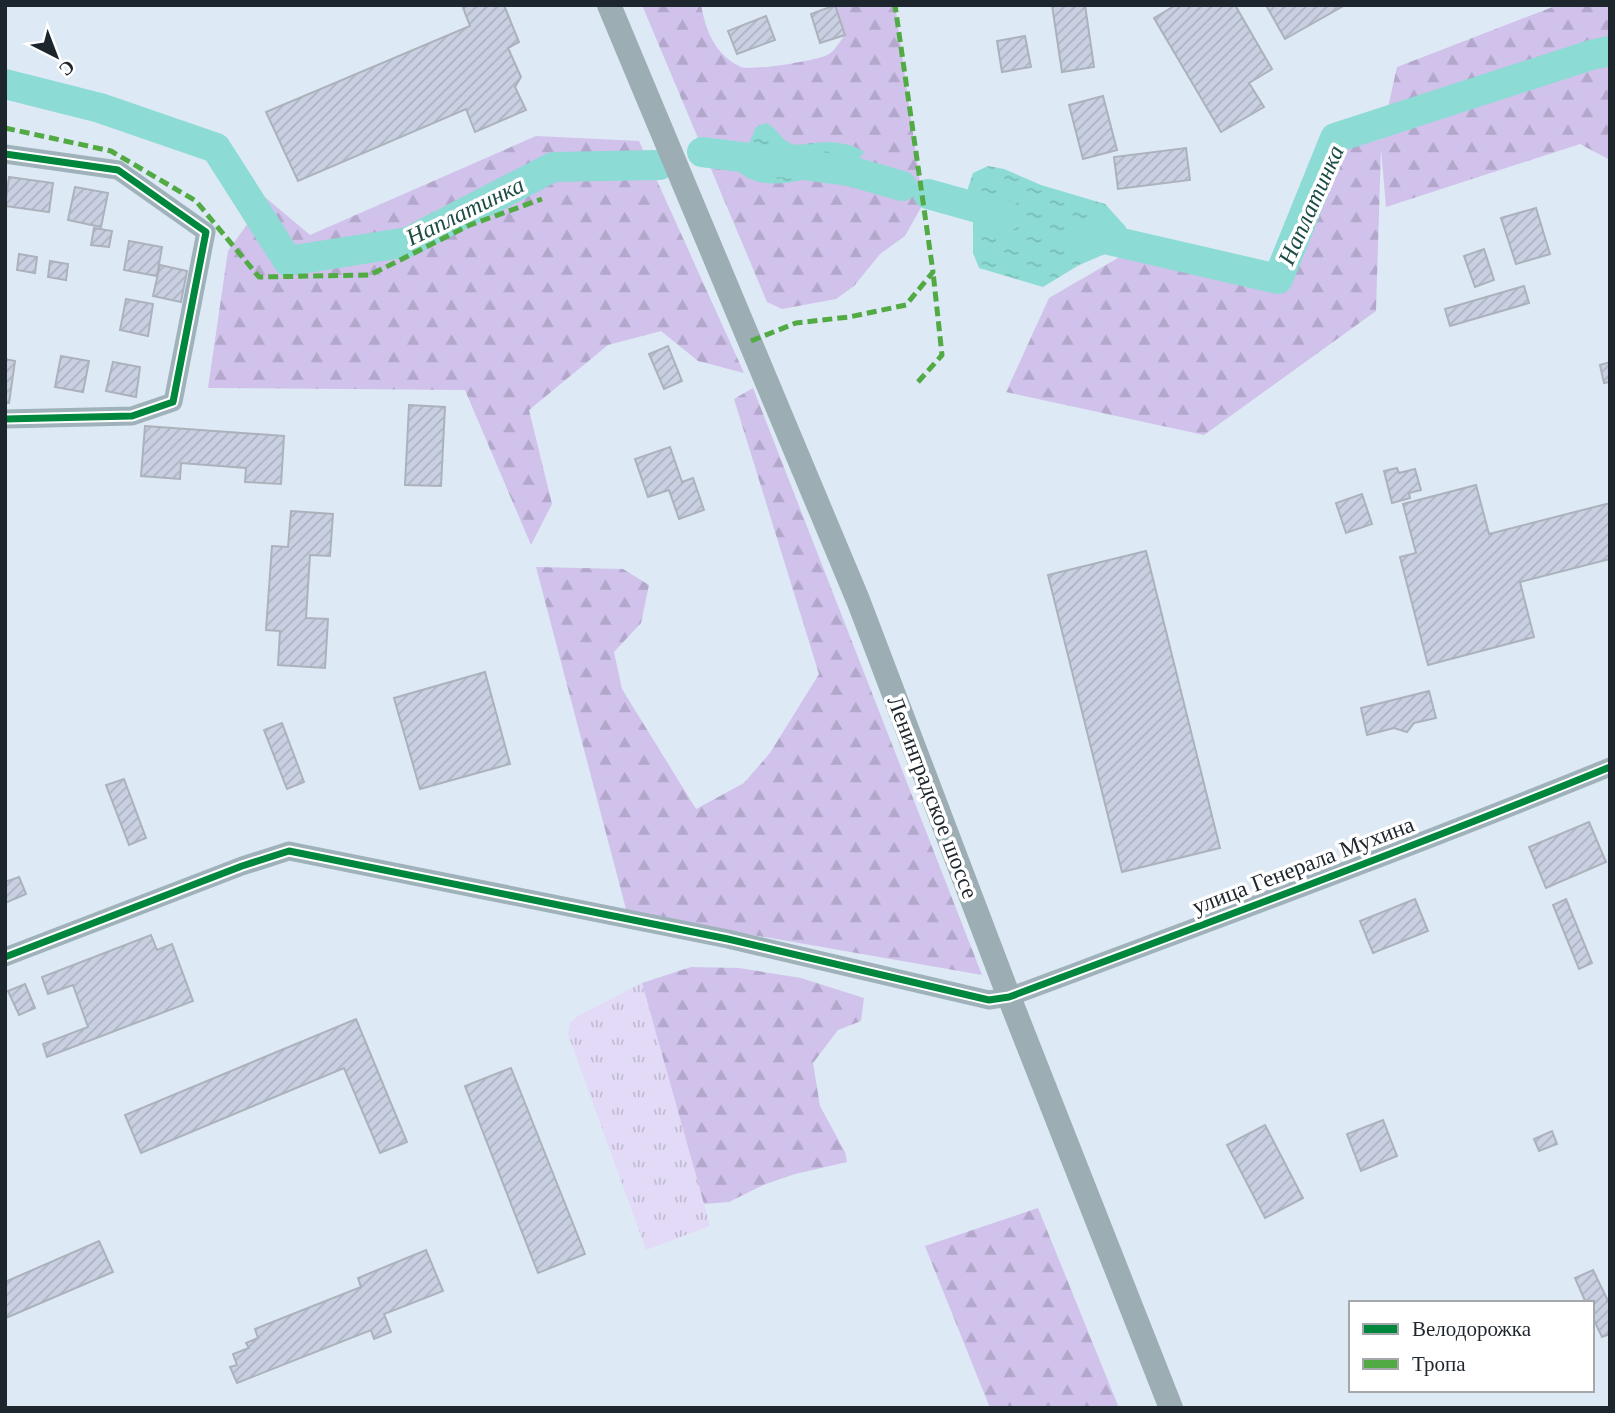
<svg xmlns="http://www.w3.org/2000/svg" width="1615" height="1413" viewBox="0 0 1615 1413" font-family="'Libre Baskerville',serif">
<defs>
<pattern id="grass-tufts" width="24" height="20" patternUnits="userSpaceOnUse" patternTransform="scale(1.75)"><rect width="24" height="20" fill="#e2daf7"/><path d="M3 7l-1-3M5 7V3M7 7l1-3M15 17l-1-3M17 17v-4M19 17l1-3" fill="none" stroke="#c1bbd4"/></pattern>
<pattern id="forest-firs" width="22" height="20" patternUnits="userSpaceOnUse" patternTransform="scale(1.75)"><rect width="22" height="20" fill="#d1c2ec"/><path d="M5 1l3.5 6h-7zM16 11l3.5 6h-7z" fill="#b3a7cb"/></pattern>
<pattern id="water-ripples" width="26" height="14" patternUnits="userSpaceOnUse" patternTransform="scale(1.75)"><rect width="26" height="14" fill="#8cdbd4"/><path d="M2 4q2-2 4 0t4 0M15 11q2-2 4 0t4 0" fill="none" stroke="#78bcb6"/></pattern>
<pattern id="building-hatch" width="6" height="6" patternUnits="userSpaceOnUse" patternTransform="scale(1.75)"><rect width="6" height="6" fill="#c9d0e2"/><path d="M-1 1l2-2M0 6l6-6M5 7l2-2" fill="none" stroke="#acb2c2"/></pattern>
</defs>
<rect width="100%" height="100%" fill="#dde9f4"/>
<path fill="url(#grass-tufts)" d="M642,983L710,1226L646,1250L568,1034L570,1023L578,1016Z"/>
<g fill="url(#forest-firs)">
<path d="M642,5H701C706,31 715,55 741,67C751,71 816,61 827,55C834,52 840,41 845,35L835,5H895L923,204L905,236L880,254L854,286L836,299L782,309L767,302Z"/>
<path d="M1558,5H1610V160L1580,144L1386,207L1381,149L1376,311L1204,435L1006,392L1049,298L1123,255L1276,290L1344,149L1381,139L1397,67Z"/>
<path d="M536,136L639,141L744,373L698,361L661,331L608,345L529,410L552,504L531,545L465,390L208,388L228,251L266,198L310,235Z"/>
<path d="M753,388L982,975L627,913L536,567L623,569L649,585L641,623L614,652L622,689L696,809L744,783L770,753L819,674L734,399Z"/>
<path d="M691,967L739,968L801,978L864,998L861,1021L838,1030L813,1063L820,1106L845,1152L847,1162L795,1174L763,1185L729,1202L704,1204L642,983Z"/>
<path d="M1038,1208L1119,1408H990L925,1246Z"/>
</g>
<g fill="url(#water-ripples)">
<path d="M766,123C777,127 780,140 792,144C800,146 807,143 815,143C830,141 853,143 864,152C857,164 843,167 830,171C804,181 763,193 739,172L737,158L749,144L756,127Z"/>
<path d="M988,166L1004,169L1041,185L1105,204L1126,227V235L1122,242L1110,252L1079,265L1043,287L979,268L973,253V220L967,196L968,188L973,173Z"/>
</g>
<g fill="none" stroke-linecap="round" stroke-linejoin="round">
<g stroke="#8cdbd4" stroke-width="30">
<path d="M5,84L100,108L216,148L288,261L408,242L553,167L659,165"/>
<path d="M702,152L850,171L902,186"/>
<path d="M928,194L1007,216"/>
<path d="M1083,234L1278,279L1335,138L1591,55L1610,51"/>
</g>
</g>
<g fill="url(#building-hatch)" stroke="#acb2bc" stroke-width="2">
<path d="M462,5H504L519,42L508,48L521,77L515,87L526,110L475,132L466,109L298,181L266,112L470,26Z"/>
<path d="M835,5L845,35L820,43L811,14Z"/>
<path d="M1052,5H1085L1094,67L1062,72Z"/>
<path d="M1176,5H1235L1272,69L1249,83L1264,107L1221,132L1154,18Z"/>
<path d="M1266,5H1345L1285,39Z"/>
<path d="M766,16L775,40L737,54L728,31Z"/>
<path d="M1025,36L1031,67L1002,72L997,41Z"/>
<path d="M1103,96L1117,150L1083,159L1069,105Z"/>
<path d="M1186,148L1190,180L1118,189L1114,157Z"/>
<path d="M9,177L53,183L49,212L5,206Z"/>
<path d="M75,187L108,193L101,227L68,220Z"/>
<path d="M1536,208L1550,254L1516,264L1501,218Z"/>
<path d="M94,228L112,231L109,247L91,245Z"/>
<path d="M129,241L162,247L157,276L124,270Z"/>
<path d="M1484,249L1494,280L1475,287L1464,256Z"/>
<path d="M19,254L37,257L35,273L17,270Z"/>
<path d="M50,261L68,264L66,280L48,277Z"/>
<path d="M160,265L187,271L181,302L153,296Z"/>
<path d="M1524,286L1529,303L1450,326L1445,309Z"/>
<path d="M126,299L153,304L148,336L120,330Z"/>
<path d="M668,346L682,381L664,389L649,354Z"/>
<path d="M61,356L89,361L83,392L55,387Z"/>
<path d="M5,359L15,361L9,403H5Z"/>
<path d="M113,362L140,367L136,397L106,391Z"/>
<path d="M1610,362V382L1604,383L1600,365Z"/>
<path d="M409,405L445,407L441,486L405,485Z"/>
<path d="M145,426L284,436L281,484L245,482L246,468L181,463L180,479L141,476Z"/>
<path d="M670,447L682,482L693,478L704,510L679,519L669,490L648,497L635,459Z"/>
<path d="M1397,468L1399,473L1415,469L1421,490L1409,493L1410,498L1392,503L1384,471Z"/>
<path d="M1476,485L1489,534L1610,503V559L1520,582L1534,637L1428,665L1400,557L1416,553L1403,504Z"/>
<path d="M1362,494L1372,524L1346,533L1336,503Z"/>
<path d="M291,511L333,514L330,556L310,555L306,618L328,619L325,668L278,665L280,631L266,630L272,546L288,547Z"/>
<path d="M1146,551L1220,848L1122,872L1048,575Z"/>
<path d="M485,672L510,764L420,789L394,698Z"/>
<path d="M1429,691L1436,718L1414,723L1407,732L1394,728L1367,735L1361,708Z"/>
<path d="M282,723L304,782L287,789L264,730Z"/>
<path d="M124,779L146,838L129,845L106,785Z"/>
<path d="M1589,822L1606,862L1546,888L1529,847Z"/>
<path d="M19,877L26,894L5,903V882Z"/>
<path d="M1415,899L1428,931L1373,953L1360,921Z"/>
<path d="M1566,899L1592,963L1579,969L1553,905Z"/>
<path d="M151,935L157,950L172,944L193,1001L47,1057L43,1044L88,1027L73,985L48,994L42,977Z"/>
<path d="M25,984L35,1008L19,1015L8,991Z"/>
<path d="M356,1019L407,1142L380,1153L344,1068L141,1153L125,1115Z"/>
<path d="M511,1068L585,1254L538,1273L465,1086Z"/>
<path d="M1383,1120L1397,1156L1361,1171L1347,1134Z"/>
<path d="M1265,1125L1303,1198L1265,1218L1227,1145Z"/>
<path d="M1552,1131L1557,1144L1539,1151L1534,1139Z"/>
<path d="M99,1241L113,1272L6,1318L5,1282Z"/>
<path d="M426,1250L443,1291L384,1314L391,1332L374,1339L371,1330L237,1383L230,1367L237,1365L233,1354L249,1348L246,1343L258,1338L255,1329L361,1287L358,1278Z"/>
<path d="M1593,1270L1610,1305V1334L1602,1337L1592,1316V1303H1586L1575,1278Z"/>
</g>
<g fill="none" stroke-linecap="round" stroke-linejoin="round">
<g stroke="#9fb2ba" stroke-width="19">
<path d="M5,154L118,170L206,232L173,402L132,416L5,419"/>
<path d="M5,957L242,866L289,851L728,939L989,1000L1009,997C1210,922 1411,848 1610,767"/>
</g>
<path stroke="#9cadb4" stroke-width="24" d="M609,5L858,600L1009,997L1171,1408"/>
<g stroke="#52aa44" stroke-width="5" stroke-dasharray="10 5" stroke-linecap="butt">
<path d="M5,128L111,151L196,201L259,277L370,275L470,225L542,199"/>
<path d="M751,341L796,323L849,317L906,305L933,272L895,5"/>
<path d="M918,382L942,355L933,272"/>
</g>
<g stroke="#fff" stroke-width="11">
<g id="cycleway">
<path d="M5,154L118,170L206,232L173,402L132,416L5,419"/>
<path d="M5,957L242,866L289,851L728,939L989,1000L1009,997C1210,922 1411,848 1610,767"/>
</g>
</g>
<use href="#cycleway" stroke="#00873e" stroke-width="7"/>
</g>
<g text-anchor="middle" stroke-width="7" stroke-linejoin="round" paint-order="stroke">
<g font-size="23" fill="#1d252d" stroke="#fff">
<text transform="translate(933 797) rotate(69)" y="8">Ленинградское шоссе</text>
<text transform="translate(1303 865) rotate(-21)" y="8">улица Генерала Мухина</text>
</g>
<g font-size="24" font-style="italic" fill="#1c4c46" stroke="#fff">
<text transform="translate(1311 205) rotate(-66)" y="8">Наплатинка</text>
<text transform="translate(465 211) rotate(-26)" y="8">Наплатинка</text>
</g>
</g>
<rect width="1615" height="1413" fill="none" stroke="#1d252d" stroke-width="14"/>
<rect x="1349" y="1301" width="245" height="91" fill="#ffffff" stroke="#a5a8ab" stroke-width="2"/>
<rect x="1363" y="1324" width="35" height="10" fill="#00873e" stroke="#a5a8ab" stroke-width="2"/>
<text x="1412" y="1336" font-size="21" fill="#1d252d">Велодорожка</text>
<rect x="1363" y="1359" width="35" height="10" fill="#52aa44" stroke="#a5a8ab" stroke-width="2"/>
<text x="1412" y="1371" font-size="21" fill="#1d252d">Тропа</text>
<g transform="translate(56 56) rotate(138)" stroke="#ffffff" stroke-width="5" paint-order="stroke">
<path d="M0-5L12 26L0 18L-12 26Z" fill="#1d252d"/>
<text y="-10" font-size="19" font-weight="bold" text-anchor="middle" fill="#1d252d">С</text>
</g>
</svg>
